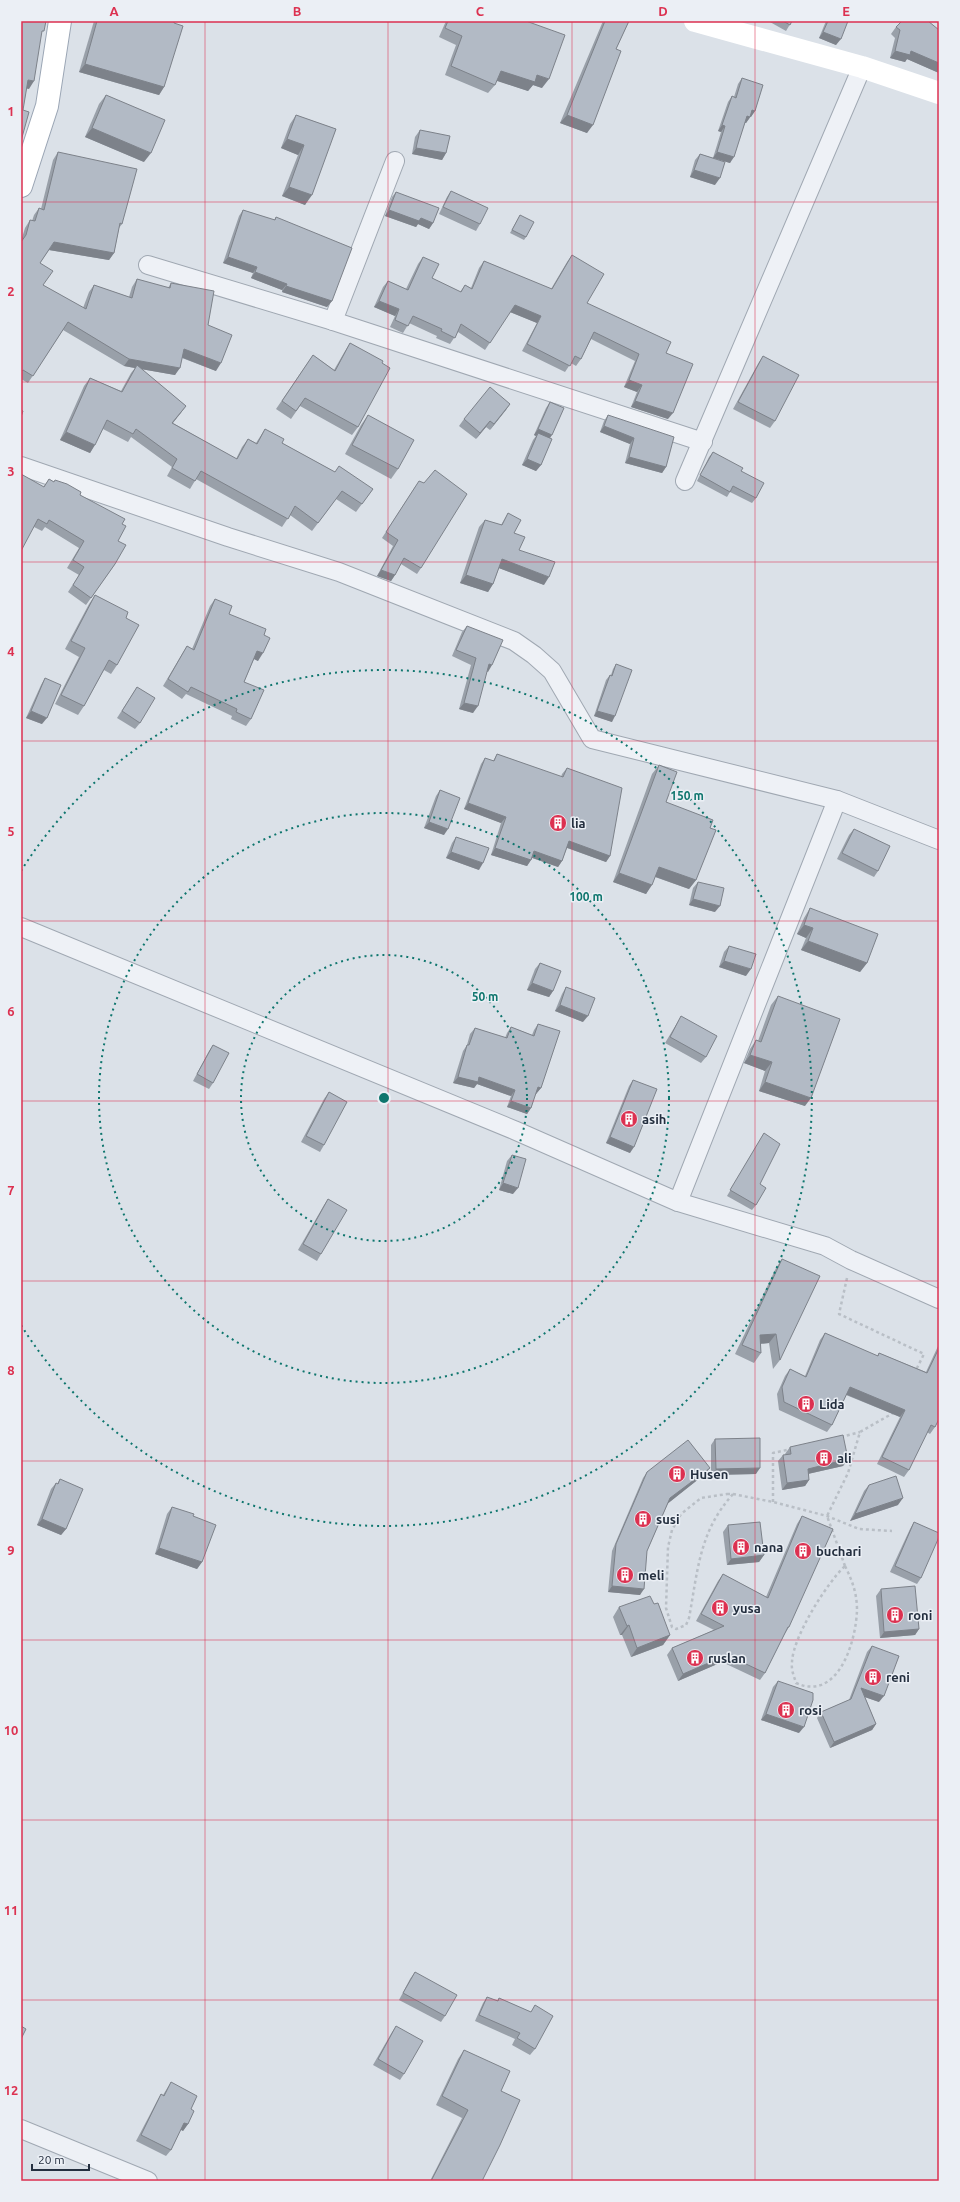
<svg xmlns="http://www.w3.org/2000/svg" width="960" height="2202" viewBox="0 0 960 2202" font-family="Ubuntu,sans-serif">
<rect width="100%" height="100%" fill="#dbe1e8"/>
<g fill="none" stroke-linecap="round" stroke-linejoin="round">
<g stroke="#a0a8b2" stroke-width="20">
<g id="street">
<path d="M148,265L333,321L703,442"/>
<path d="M333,321L395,161"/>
<path d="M21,466L228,537L339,572L514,641L534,655L552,671L592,739L837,800L939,840"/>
<path d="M685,481L862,67"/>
<path d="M21,927L514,1130L678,1202L825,1246L851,1260L939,1299"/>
<path d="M678,1202L837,800"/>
<path d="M21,2129L148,2181"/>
</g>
</g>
<g stroke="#9aa5b4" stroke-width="24">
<path id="primary" d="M21,186L47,106L60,21"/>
</g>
<g stroke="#b9bfc6" stroke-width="2.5" stroke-dasharray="3 3" stroke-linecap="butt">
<path d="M847,1278L839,1314L924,1354L916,1370"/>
<path d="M841,1437L860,1432"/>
<path d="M727,1494H733C699,1532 698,1570 689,1618L686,1625L676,1629L672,1627L666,1608L668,1547L672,1530L681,1514L701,1498Z"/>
<path d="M733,1494L773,1502L827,1516L859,1529L892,1531"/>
<path d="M773,1502V1453L791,1449"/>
<path d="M845,1566L827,1516L848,1473L860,1432L895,1412"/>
<path d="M845,1566C852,1580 857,1593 857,1610C856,1642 838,1702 796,1683C794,1676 791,1670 792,1662C793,1637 826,1584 845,1566Z"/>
</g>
<use href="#street" stroke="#eef1f6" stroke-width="18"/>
<path stroke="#fff" stroke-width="22" d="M695,21L862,67L939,93"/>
<use href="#primary" stroke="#fff" stroke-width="22"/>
</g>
<g fill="#99a0a9">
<path d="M94,21H174L164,87L159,95L79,72Z"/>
<path d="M446,21H526L542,88L533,85L528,91L496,80L495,85L488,93L445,75L456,45L439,37Z"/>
<path d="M603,21H629L616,49L587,133L560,123Z"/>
<path d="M771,21H792L786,31L770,22Z"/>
<path d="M826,21H848L836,45L819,38Z"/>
<path d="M896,27L939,30V73L907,59L905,62L890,58L895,38L891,34Z"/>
<path d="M742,78L755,111L746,123H745L730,163L714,158L715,185L690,177L695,160L700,154L713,158L721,132L718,131L728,102L732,96L734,97L738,84Z"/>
<path d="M106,95L144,162L85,137L99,104Z"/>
<path d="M296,115L336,129L305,205L282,196L298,155L281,148L290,124Z"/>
<path d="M420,130L446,153L442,160L412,154L415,137Z"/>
<path d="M58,152L122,224L119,228L114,253L109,260L49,250L40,263L43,285L83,308L89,292L94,285L129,297L132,287L137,279L168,288L171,283L208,325L216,371L182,358L175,375L141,369L186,406L173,423L236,459L242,447L248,439L256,443L265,429L282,443L335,472L373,489L356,512L336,499L312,531L290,515L282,527L196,479L190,489L167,476L172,467L131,437L128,442L103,429L90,453L60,440L84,386L90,378L121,391L131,373L135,368L124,366L63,330L28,383L21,379V241L25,228L30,220L32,221L34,215L39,208L41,209L53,160Z"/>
<path d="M451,191L480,224L476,231L439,214L447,197Z"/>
<path d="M396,192L433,223L429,229L418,224L416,227L385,216L392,197Z"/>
<path d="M243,210L274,220L276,217L332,301L327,307L282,292V290L251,278L253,273L223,263L239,216Z"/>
<path d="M520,215L526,237L524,240L510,233Z"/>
<path d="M572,255L587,303L666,353L668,419L631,407L637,392L624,387L635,361L591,339L581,359L576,366L571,363L565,372L522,351L537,323L510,312L485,350L458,332L450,344L436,338L437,336L409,323L403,333L390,327L395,316L374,307L383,287L388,281L406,289L418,264L423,257L432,278L460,292L465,285L471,288L479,268L484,261L551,289L567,262Z"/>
<path d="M350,343L382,363L358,427L352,435L300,406L291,419L276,409L313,355L334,370L345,351Z"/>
<path d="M763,356L775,421L770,428L733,409L759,362Z"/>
<path d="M550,402V438L541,465L536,471L522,465L533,440L536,436L534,435L546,408Z"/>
<path d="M510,404L490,430L486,427L476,439L459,426L464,419Z"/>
<path d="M368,415L398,469L391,479L345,454L361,425Z"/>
<path d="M608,415L666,467L662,473L625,463L630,444L600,432L604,421Z"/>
<path d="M713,452L741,471L756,498L752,503L730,492L727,497L697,481L709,457Z"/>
<path d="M49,479L54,482L80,495L122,524L118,541L115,564L86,605L68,592L79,575L67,568L79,548L45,527L42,531L34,527L44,486Z"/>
<path d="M415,487L421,568L417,574L401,564L395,575L391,581L377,576L393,546L382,538Z"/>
<path d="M508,513L519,550L544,585L499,568L493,584L488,592L460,583L479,527L485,520L501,525Z"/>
<path d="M95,595L126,618L117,665L111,674L104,670L84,706L78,715L55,704L79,657L65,649L89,604Z"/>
<path d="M215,599L229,614L264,635L258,661L254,659L244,682L251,719L246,726L231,719L232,716L186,694L182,699L163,686L182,654L187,646L192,649L210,606Z"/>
<path d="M467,626L488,672L487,671L473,713L459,709L471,665L452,656L462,632Z"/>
<path d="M616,664L612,722L594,716L606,680L610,675H611L613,669Z"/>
<path d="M45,678L42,724L26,718L41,685Z"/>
<path d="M137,687L140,723L135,729L117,718Z"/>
<path d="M497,754L561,777L562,774L567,768L610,856L606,862L567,848L562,861L558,867L532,858L531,860L527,866L491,855L501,823L464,809L481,764L485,758L493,761Z"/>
<path d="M659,765L666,802L710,828L696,880L689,889L655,877L646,894L613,882L652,774Z"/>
<path d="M440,790L444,835L424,828L436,796Z"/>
<path d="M854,829L878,871L874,877L837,859L849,835Z"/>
<path d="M456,837L479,870L446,858L452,843Z"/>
<path d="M698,882L715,912L689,905L693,888Z"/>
<path d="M810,908L867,963L860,972L801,950L806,938L797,934L804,918Z"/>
<path d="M729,946L746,976L719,967L724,952Z"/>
<path d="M540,963L553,991L549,997L527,990L535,969Z"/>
<path d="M566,987L583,1022L555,1011L562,994Z"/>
<path d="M778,996L805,1106L759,1091L765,1071L744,1063L750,1049L756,1040L758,1041L771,1005Z"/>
<path d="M681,1016L706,1057L701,1063L665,1043L677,1023Z"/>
<path d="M538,1024L541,1088L536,1094H535L531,1108L527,1114L507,1107L511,1096L477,1084L474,1088L453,1083L463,1051L467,1045L470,1034L475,1028L505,1038L507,1033L511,1027L532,1035L534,1030Z"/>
<path d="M213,1045V1083L209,1089L193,1081L209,1051Z"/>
<path d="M633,1080L630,1153L606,1143L629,1086Z"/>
<path d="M329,1092L324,1145L320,1152L301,1142L324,1099Z"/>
<path d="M764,1133L760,1184L756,1205L752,1210L727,1196Z"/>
<path d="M512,1155L513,1194L499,1190L507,1161Z"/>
<path d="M328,1199L321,1254L317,1261L298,1250L324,1205Z"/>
<path d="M782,1259L780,1360L773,1369L769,1343L761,1344V1353L754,1363L735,1354L776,1268Z"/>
<path d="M825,1333L877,1356L879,1353L926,1372L939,1344V1419L935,1427L930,1434L927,1432L909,1470L904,1477L877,1464L900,1417L846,1395L832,1425L827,1432L779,1410L777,1394L785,1376L790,1369L805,1376L820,1340Z"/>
<path d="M715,1439L756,1474L711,1475V1445Z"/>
<path d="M790,1447L848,1459L843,1466L808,1474L809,1480L805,1486L782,1490L778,1461L783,1455H786L785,1454Z"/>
<path d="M647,1472L705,1474L668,1503L647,1551L640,1595L608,1592L612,1551L643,1478Z"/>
<path d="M60,1479L66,1529L61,1535L37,1525L51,1489L56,1483L57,1484Z"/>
<path d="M869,1485L898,1505L850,1521L864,1491Z"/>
<path d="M172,1507L193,1516L202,1562L197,1569L155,1554L167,1514Z"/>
<path d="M802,1516L789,1627L784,1635L765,1673L760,1680L722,1662L678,1681L667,1655L672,1648L714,1630L696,1621L718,1581L723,1574L766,1597L797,1524Z"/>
<path d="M914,1522L921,1578L917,1584L890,1572L910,1529Z"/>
<path d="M728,1525L764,1555L759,1562L727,1565L723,1532Z"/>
<path d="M881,1589L919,1629L915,1635L880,1638L876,1596Z"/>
<path d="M619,1607L670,1635L663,1645L631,1657L622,1635H620L613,1617Z"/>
<path d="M872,1646L879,1702L865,1697L876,1724L872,1730L830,1748L817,1718L821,1712L849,1700L867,1652Z"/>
<path d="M778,1681L799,1733L761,1720L773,1687Z"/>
<path d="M415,1972L445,2016L441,2022L399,2000L410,1979Z"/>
<path d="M487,1997L497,2001L499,1998L531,2012L535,2005V2049L530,2055L512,2045L515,2039L475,2021L483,2003Z"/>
<path d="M396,2026L404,2074L400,2080L373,2065L392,2032Z"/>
<path d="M464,2050L501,2091L482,2181H430L462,2118L436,2105L458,2059Z"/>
<path d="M171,2082L191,2109L188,2124L183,2131L181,2129L171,2150L166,2156L136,2141L157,2101L161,2094L163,2095Z"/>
</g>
<g fill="#7d828a">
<path d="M823,32L841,39L836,45L819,38Z"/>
<path d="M895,51H911L939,63V73L907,59L905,62L890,58Z"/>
<path d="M85,64L164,87L159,95L79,72Z"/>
<path d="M501,71L537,75L549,79L542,88L533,85L528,91L494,80Z"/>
<path d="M28,80L34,81L29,89L23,88Z"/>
<path d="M752,110L755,111L751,117L748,116Z"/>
<path d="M567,115L593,125L587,133L560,123Z"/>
<path d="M747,116L750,117L746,123L743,122Z"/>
<path d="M722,125L725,126L721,132L718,131Z"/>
<path d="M92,128L151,153L144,162L85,137Z"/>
<path d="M287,139L304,145L298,155L281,148Z"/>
<path d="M416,148L446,153L442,160L412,154Z"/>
<path d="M717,152L734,157L730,163L713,158Z"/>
<path d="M694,170L720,178L715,185L690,177Z"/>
<path d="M289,187L312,195L305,205L282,196Z"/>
<path d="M389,210L421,218L433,223L429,229L418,224L416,227L385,216Z"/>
<path d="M54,242L114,253L109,260L49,250Z"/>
<path d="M228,257L257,267L253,273L223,263Z"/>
<path d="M255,272L287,284L282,290L251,278Z"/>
<path d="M286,286L332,301L327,307L282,292Z"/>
<path d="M379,301L399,309L395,316L374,307Z"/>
<path d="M515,305L541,316L537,323L510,312Z"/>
<path d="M184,349L221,363L216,371L178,356Z"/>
<path d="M129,359L180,368L175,375L135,368L137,365L135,368L124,366Z"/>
<path d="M629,380L642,385L637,392L624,387Z"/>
<path d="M635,401L673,413L668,419L631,407Z"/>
<path d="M510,404L506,410L490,430L494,424Z"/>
<path d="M186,406L180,414L166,431L172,423Z"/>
<path d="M490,421L486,427L476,439L480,433Z"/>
<path d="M604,426L634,438L630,444L600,432Z"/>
<path d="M538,429L552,435L548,441L538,433L536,436L534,435Z"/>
<path d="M66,432L95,445L90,453L60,440Z"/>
<path d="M629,457L666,467L662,473L625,463Z"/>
<path d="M527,459L541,465L536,471L522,465Z"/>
<path d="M502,559L549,577L544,585L496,567Z"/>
<path d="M381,570L395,575L391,581L377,576Z"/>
<path d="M466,575L493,584L488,592L460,583Z"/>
<path d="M257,651L263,653L258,661L252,658Z"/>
<path d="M489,664L492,665L488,672L484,670Z"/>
<path d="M464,703L478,706L473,713L459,709Z"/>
<path d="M31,711L47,718L42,724L26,718Z"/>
<path d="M597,711L615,716L612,722L594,716Z"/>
<path d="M468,803L506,817L501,823L464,809Z"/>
<path d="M429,822L448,829L444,835L424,828Z"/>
<path d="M569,841L610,856L606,862L565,847Z"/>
<path d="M495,848L531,860L527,866L491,855Z"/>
<path d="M534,851L562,861L558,867L530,857Z"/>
<path d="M451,852L483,863L479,870L446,858Z"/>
<path d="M659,867L696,880L689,889L653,876Z"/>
<path d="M619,873L652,885L646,894L613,882Z"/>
<path d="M693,899L720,906L715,912L689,905Z"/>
<path d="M804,925L813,928L806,938L797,934Z"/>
<path d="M808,941L867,963L860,972L801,950Z"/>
<path d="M724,961L751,969L746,976L719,967Z"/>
<path d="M532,983L553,991L549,997L527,990Z"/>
<path d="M560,1005L588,1016L583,1022L555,1011Z"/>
<path d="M750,1055L772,1062L765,1071L744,1063Z"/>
<path d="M458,1077H479L515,1090L511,1096L477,1084L474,1088L453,1083Z"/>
<path d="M765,1082L811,1098L805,1106L759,1091Z"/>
<path d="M538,1087L541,1088L536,1094L534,1093Z"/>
<path d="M511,1101L531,1108L527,1114L507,1107Z"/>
<path d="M610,1137L634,1147L630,1153L606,1143Z"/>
<path d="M503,1183L518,1188L513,1194L499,1190Z"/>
<path d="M776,1334L769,1343L754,1344L760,1335Z"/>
<path d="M850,1387L905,1410L900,1417L845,1394Z"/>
<path d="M848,1459L843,1466L803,1475L808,1469Z"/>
<path d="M710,1468L705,1474L666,1505L670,1498Z"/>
<path d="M760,1468L756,1474L711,1475L716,1469Z"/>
<path d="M809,1480L805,1486L782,1490L787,1483Z"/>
<path d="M903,1498L898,1505L850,1521L855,1514Z"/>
<path d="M42,1519L66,1529L61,1535L37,1525Z"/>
<path d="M159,1548L202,1562L197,1569L155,1554Z"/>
<path d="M764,1555L759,1562L727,1565L731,1559Z"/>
<path d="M612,1586L644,1589L640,1595L608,1592Z"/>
<path d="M629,1625L622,1635H620L627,1626Z"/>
<path d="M919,1629L915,1635L880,1638L884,1632Z"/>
<path d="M670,1635L663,1645L631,1657L637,1648Z"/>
<path d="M727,1655L722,1662L678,1681L683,1674Z"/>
<path d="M861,1688L884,1696L879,1702L856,1694Z"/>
<path d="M766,1714L804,1727L799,1733L761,1720Z"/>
<path d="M876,1724L872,1730L830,1748L834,1742Z"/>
<path d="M184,2123L188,2124L183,2131L179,2129Z"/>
</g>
<g fill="#b2bac5" stroke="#7d828a">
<path d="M21,21H46L44,31H42L34,81L28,80L23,110L29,112L21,141Z"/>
<path d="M97,21H174V23L183,26L164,87L85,64Z"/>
<path d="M448,21H526L565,35L549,79L537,75L535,82L501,71L495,85L451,66L462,36L445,28Z"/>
<path d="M605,21H629L616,49L621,51L593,125L567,115Z"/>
<path d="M783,21H792L790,25Z"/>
<path d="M828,21H848L841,39L823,32Z"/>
<path d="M902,21H928L939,30V63L911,51L910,55L895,51L900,30L896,27Z"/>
<path d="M742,78L763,85L755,111L752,110L750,117L747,116L734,157L717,152L725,126L722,125L732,96L736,98Z"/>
<path d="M106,95L165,120L151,153L92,128Z"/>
<path d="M296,115L336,129L312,195L289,187L304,145L287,139Z"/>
<path d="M420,130L450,136L446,153L416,148Z"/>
<path d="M58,152L137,169L122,224L120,223L114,253L54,242L40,263L53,271L43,285L86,309L94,285L132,298L137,279L170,288L171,283L214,291L208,325L232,335L221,363L184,349L180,368L129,359L68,322L33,376L23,370L21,372V242L26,235L30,220L35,221L39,208L44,210Z"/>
<path d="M700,154L725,162L720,178L694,170Z"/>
<path d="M451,191L488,208L480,224L443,207Z"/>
<path d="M396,192L439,208L433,223L421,218L419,221L389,210Z"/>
<path d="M243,210L275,220L276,217L352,248L332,301L286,286L287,284L255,272L257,267L228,257Z"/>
<path d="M520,215L534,222L526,237L512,230Z"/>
<path d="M572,255L604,274L587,303L671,342L666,353L693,364L673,413L635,401L642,385L629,380L639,354L594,332L581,359L575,356L570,366L527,344L541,316L515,305L490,343L461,324L455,338L441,331L442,329L413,316L408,326L395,320L399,309L379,301L388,281L408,290L423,257L439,264L432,278L461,292L465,285L472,289L484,261L552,289Z"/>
<path d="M350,343L383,361L382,363L390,368L358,427L305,398L296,411L282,401L313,355L335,371Z"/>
<path d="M763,356L799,375L775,421L738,402Z"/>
<path d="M137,365L186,406L172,423L237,459L248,439L257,444L265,429L284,439L282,443L335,472L339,466L373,489L362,504L342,491L318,523L295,506L288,519L201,471L195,481L172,468L177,459L136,429L133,434L107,420L95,445L66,432L90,378L122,392Z"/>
<path d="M490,387L510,404L494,424L490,421L480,433L464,419Z"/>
<path d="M550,402L564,408L552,435L538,429Z"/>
<path d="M21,410L23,411L21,417Z"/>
<path d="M368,415L414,440L398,469L352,445Z"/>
<path d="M608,415L674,437L666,467L629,457L634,438L604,426Z"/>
<path d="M538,433L552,439L541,465L527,459Z"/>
<path d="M713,452L743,468L741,471L764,483L756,498L733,486L730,492L700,475Z"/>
<path d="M435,470L467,494L421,568L404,558L395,575L381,570L398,540L386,532L419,481L424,483Z"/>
<path d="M21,474L44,487L49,479L54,482L55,480L67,484L81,492L80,495L125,519L122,524L126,526L118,541L126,545L115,564L91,598L73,585L84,567L73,560L84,541L49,520L47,524L38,519L21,551Z"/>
<path d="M508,513L521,520L514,533L525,537L519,550L555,562L549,577L502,559L493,584L466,575L485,520L502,525Z"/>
<path d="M95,595L128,612L126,618L139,625L117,665L109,660L84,706L61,695L85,648L71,641Z"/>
<path d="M215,599L232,606L229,614L266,629L264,635L270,638L263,653L257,651L244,682L264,690L251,719L236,712L237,709L191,687L188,692L168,679L187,646L194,650Z"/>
<path d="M467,626L503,640L492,665L489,664L478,706L464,703L476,658L456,650Z"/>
<path d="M616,664L632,670L615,716L597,711L610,675L612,676Z"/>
<path d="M45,678L61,685L47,718L31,711Z"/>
<path d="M137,687L155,698L140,723L122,711Z"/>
<path d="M497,754L563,777L567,768L622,788L610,856L569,841L562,861L534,851L531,860L495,848L506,817L468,803L485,758L494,761Z"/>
<path d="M659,765L677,772L666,802L713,820L710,828L716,830L696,880L659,867L652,885L619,873Z"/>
<path d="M440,790L460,798L448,829L429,822Z"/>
<path d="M854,829L890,846L878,871L842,853Z"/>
<path d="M456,837L489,848L483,863L451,852Z"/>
<path d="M698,882L724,888L720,906L693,899Z"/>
<path d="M810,908L878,934L867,963L808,941L813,928L804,925Z"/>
<path d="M729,946L756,954L751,969L724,961Z"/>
<path d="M540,963L561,971L553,991L532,983Z"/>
<path d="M566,987L595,998L588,1016L560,1005Z"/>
<path d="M778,996L840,1019L811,1098L765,1082L772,1062L750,1055L756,1040L761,1042Z"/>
<path d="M681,1016L717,1036L706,1057L670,1037Z"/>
<path d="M538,1024L560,1031L541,1088L538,1087L531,1108L511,1101L515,1090L479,1077L478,1082L458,1077L467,1045H469L475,1028L507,1038L511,1027L534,1036Z"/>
<path d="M213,1045L229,1053L213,1083L197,1074Z"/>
<path d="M633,1080L657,1089L634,1147L610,1137Z"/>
<path d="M329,1092L347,1102L324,1145L306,1136Z"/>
<path d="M764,1133L780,1144L760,1184L766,1188L756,1205L730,1190Z"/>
<path d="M512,1155L526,1159L518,1188L503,1183Z"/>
<path d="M328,1199L347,1210L321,1254L303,1244Z"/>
<path d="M782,1259L820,1276L780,1360L776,1334L760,1335L761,1353L742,1345Z"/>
<path d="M825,1333L878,1356L879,1353L927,1373L939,1348V1419L935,1427L931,1425L909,1470L882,1457L905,1410L850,1387L832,1425L784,1402L782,1387L790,1369L806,1377Z"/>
<path d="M843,1435L848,1459L808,1469L809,1480L787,1483L783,1455L791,1454L790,1447Z"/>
<path d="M760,1438V1468L716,1469L715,1439Z"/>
<path d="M688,1440L710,1468L670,1498L647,1551L644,1589L612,1586L616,1544L647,1472Z"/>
<path d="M896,1476L903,1498L855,1514L869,1485Z"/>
<path d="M60,1479L83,1489L66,1529L42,1519L56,1483L58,1484Z"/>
<path d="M172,1507L194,1514L193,1516L216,1525L202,1562L159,1548Z"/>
<path d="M802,1516L833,1529L789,1627H788L765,1673L727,1655L683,1674L672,1648L724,1626L701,1614L723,1574L768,1598Z"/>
<path d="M760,1522L764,1555L731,1559L728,1525Z"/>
<path d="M914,1522L939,1533V1537L921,1578L895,1566Z"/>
<path d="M915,1586L919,1629L884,1632L881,1589Z"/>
<path d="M650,1596L654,1604L658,1603L670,1635L637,1648L629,1625L627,1626L619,1607Z"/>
<path d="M872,1646L899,1656L884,1696L861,1688L876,1724L834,1742L821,1712L851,1699Z"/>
<path d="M778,1681L813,1693V1700L804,1727L766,1714Z"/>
<path d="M415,1972L457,1995L445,2016L403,1993Z"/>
<path d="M487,1997L498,2001L499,1998L531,2012L535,2005L553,2016L535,2049L517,2038L520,2033L479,2015Z"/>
<path d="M21,2026L26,2029L21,2039Z"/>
<path d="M396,2026L423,2041L404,2074L378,2059Z"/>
<path d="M464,2050L510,2071L501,2091L520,2100L500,2145L482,2181H431L468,2110L442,2096Z"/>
<path d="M171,2082L197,2096L191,2109L194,2111L188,2124L184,2123L171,2150L141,2135L161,2094L164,2096Z"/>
</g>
<path fill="none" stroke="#dc3150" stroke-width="1" stroke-opacity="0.55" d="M205,21V2181M388,21V2181M572,21V2181M755,21V2181M21,202H939M21,382H939M21,562H939M21,741H939M21,921H939M21,1101H939M21,1281H939M21,1461H939M21,1640H939M21,1820H939M21,2000H939"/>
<g fill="none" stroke="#0f766e" stroke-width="2" stroke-dasharray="2 4">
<circle cx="384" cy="1098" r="143"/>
<circle cx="384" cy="1098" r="285"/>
<path d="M21 871A428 428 0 1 1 21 1325"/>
</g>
<defs>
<g id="building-disc" transform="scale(0.9)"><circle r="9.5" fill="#dc3150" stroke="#ebeff5"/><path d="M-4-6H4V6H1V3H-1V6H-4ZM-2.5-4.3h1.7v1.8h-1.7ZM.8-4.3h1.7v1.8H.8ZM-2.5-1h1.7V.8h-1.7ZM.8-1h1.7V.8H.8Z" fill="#fff"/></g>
</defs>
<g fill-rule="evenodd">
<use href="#building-disc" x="558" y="823"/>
<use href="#building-disc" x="629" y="1119"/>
<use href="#building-disc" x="806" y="1404"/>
<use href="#building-disc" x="824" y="1458"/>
<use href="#building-disc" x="677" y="1474"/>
<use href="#building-disc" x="643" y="1519"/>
<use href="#building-disc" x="741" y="1547"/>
<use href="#building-disc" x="803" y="1551"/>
<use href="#building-disc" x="625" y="1575"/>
<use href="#building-disc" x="720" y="1608"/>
<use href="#building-disc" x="895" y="1615"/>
<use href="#building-disc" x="695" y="1658"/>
<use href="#building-disc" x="873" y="1677"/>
<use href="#building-disc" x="786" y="1710"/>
</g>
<g text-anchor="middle" stroke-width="3" stroke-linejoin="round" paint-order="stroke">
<g font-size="13" font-weight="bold" fill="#242f3f" stroke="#ebeff5" text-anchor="start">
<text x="571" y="828">lia</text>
<text x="642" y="1124">asih</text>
<text x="819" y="1409">Lida</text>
<text x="837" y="1463">ali</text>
<text x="690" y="1479">Husen</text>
<text x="656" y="1524">susi</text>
<text x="754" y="1552">nana</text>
<text x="816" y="1556">buchari</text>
<text x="638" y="1580">meli</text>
<text x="733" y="1613">yusa</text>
<text x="908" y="1620">roni</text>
<text x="708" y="1663">ruslan</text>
<text x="886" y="1682">reni</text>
<text x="799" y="1715">rosi</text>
</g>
</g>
<circle cx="384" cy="1098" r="6" fill="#0f766e" stroke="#ebeff5" stroke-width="2"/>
<g font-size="12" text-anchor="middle" font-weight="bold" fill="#0f766e" stroke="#ebeff5" stroke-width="3" stroke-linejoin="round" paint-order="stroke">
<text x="687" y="800">150 m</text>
<text x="586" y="901">100 m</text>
<text x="485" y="1001">50 m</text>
</g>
<rect width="960" height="2202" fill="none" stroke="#ebeff5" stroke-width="44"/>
<path d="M32 2164v6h57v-6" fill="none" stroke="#242f3f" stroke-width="2"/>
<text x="38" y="2164" font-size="12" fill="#242f3f" stroke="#ebeff5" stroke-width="3" paint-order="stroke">20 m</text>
<rect x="22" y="22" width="916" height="2158" fill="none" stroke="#dc3150" stroke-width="1.5"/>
<g font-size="13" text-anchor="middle" font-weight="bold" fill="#dc3150">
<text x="114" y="16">A</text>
<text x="297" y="16">B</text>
<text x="480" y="16">C</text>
<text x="663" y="16">D</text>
<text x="846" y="16">E</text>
<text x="11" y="116">1</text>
<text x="11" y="296">2</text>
<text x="11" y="476">3</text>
<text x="11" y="656">4</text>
<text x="11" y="836">5</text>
<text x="11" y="1016">6</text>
<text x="11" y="1195">7</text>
<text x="11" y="1375">8</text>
<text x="11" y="1555">9</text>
<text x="11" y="1735">10</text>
<text x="11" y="1915">11</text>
<text x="11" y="2095">12</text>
</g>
</svg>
